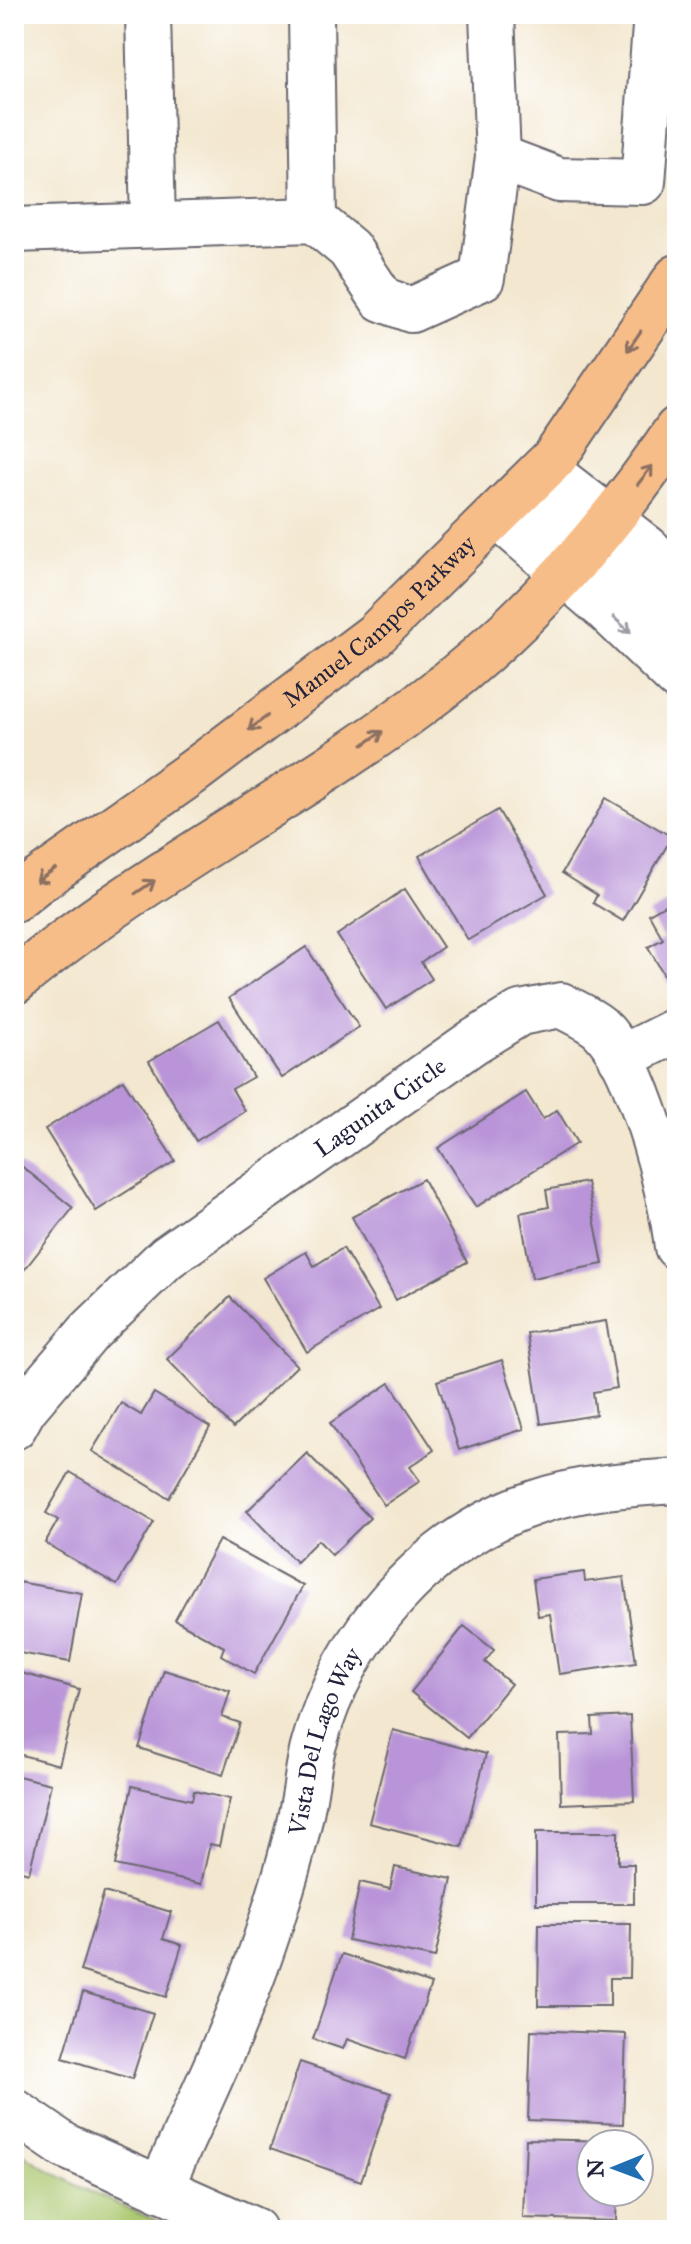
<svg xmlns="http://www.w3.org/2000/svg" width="691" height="2244" viewBox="0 0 691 2244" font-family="'IM FELL Great Primer',serif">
<rect width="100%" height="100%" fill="#fff"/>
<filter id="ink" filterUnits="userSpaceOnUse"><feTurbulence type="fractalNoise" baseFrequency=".0125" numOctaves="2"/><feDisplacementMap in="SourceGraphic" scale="16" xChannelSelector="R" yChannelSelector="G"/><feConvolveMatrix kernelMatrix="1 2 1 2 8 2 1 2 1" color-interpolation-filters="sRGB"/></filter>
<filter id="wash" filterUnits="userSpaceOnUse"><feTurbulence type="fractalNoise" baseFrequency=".006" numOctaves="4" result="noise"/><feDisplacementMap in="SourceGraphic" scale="32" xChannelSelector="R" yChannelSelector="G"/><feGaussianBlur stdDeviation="1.8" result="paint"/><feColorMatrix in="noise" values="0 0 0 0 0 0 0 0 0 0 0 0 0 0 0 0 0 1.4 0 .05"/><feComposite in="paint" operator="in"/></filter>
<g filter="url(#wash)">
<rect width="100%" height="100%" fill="#f3e7cf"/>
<path fill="#aac76e" stroke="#667454" stroke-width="2" d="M14,2147C63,2184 123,2206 179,2230H14Z"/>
<g id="blocks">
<g fill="#b994d8">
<path d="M606,798L672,837L623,921L593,903L597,895L562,873Z"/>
<path d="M498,810L547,894L468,940L419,856Z"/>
<path d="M405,889L443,947L421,962L432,979L386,1009L337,935Z"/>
<path d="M677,898V993L675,994L648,947L663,939L649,914Z"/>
<path d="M306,947L359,1027L282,1078L229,998Z"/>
<path d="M219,1020L253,1077L232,1089L245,1111L196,1141L149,1061Z"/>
<path d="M123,1080L175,1161L96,1211L45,1129Z"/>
<path d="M526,1092L543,1119L557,1110L577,1143L476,1207L438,1148Z"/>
<path d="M14,1160L73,1208L17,1279L14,1277Z"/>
<path d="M423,1179L467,1262L396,1300L352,1217Z"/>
<path d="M587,1182L603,1264L532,1278L520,1213L549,1207L546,1190Z"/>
<path d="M343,1248L379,1309L307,1352L263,1278L306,1252L314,1266Z"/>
<path d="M230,1297L297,1366L233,1428L167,1359Z"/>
<path d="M606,1321L617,1388L593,1392L596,1415L541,1424L527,1333Z"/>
<path d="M502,1360L524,1429L459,1450L437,1381Z"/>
<path d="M390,1383L434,1450L410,1467L420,1481L384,1505L330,1423Z"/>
<path d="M154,1393L210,1427L169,1498L92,1451L121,1403L141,1415Z"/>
<path d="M307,1453L370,1518L332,1555L318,1540L296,1562L247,1511Z"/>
<path d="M70,1472L154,1522L117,1585L45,1543L58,1520L46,1513Z"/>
<path d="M219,1540L303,1586L254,1674L221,1655L224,1647L175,1620Z"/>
<path d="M584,1572L585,1582L624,1577L636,1663L559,1674L550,1614L538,1616L533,1579Z"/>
<path d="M18,1582L82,1593L70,1662L14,1652V1604Z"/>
<path d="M464,1626L494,1650L485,1662L511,1684L467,1738L411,1692Z"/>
<path d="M164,1670L230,1691L222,1717L240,1723L223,1775L139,1748Z"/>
<path d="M14,1671L79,1689L59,1765L14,1753Z"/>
<path d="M630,1716L634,1801L561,1804L559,1735L593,1734L592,1718Z"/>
<path d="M393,1730L486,1754L462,1847L369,1823Z"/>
<path d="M14,1775L51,1784L29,1873L14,1869Z"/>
<path d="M132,1786L192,1800L194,1791L230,1799L219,1846L210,1844L201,1884L115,1865Z"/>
<path d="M536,1832H618V1864H634V1904H536Z"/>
<path d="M395,1867L452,1879L435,1958L348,1940L360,1882L390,1889Z"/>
<path d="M104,1892L171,1912L163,1939L182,1945L166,1997L80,1971Z"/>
<path d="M539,1924H631L630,1978H610V2006H538Z"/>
<path d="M342,1954L431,1984L405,2059L347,2039L343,2049L313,2039Z"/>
<path d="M83,1992L153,2013L132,2079L63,2058Z"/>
<path d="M531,2030L626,2034L623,2124L528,2120Z"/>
<path d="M300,2062L391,2093L361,2181L270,2149Z"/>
<path d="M526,2139L615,2141V2144H591V2192H617L616,2221L523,2218Z"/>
</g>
</g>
</g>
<g filter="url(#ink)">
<use href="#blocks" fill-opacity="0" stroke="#6b676f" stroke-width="2"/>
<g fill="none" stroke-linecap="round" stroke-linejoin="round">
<g stroke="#6b676f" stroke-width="48">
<g id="minor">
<path d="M148,14L153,225"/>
<path d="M311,14L314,220"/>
<path d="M498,157L559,180L643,182L656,14"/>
<path d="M14,230L314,220L349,249L382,299L411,310L482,278L498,157L492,14"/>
<path d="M544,468L647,548L677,577"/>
<path d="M497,516L602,606L677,678"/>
<path d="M497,516L548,518L629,584L677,630"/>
<path d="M621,1058L677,1030"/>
<path id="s1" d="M14,1427L24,1409L90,1331L167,1257L473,1042L520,1013L561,1005C573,1012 588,1018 599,1027C640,1064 671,1193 677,1247"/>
<path d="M14,2111L65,2146L254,2230"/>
<path id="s2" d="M160,2189C203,2095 248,2002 277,1903C287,1871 297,1837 303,1803C307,1784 308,1763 314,1744C343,1636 427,1539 534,1503C579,1487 629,1484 677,1481"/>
</g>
</g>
<g stroke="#6b676f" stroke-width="48">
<g id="major">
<path id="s3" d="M14,900L35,883L193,772L375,635L555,457L677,277"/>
<path d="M14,982C139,877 287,803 418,706C520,631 606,534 677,429"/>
</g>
</g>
<use href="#minor" stroke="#fff" stroke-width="44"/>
<use href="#major" stroke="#f7bd88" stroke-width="44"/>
</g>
<defs><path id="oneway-shaft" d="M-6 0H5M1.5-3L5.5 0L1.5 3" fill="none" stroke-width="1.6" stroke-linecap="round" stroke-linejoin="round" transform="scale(2)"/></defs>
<g stroke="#8c7062">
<use href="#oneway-shaft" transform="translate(634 341) rotate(124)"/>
<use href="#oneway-shaft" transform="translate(645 475) rotate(-52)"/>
<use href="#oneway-shaft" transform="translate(258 723) rotate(143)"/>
<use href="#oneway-shaft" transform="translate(373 738) rotate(-35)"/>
<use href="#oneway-shaft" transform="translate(46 875) rotate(145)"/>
<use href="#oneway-shaft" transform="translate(145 887) rotate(-34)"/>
</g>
<use stroke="#9c9ca7" href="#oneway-shaft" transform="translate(622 625) rotate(43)"/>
</g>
<g text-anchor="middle" stroke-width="6" stroke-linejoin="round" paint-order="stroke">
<g font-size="24" fill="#22223b" stroke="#fff">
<text dy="8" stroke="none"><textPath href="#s3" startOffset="460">Manuel Campos Parkway</textPath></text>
<text dy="8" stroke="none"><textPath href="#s1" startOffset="490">Lagunita Circle</textPath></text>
<text dy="8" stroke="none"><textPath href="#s2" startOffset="478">Vista Del Lago Way</textPath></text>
</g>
</g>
<rect width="691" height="2244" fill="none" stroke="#fff" stroke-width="48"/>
<g transform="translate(615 2168) rotate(269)"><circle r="38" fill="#ffffff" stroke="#a7a7b1" stroke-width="2"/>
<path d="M0-6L14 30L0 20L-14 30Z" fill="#1f6fb2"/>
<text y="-12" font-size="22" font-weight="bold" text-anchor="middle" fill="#22223b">N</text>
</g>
</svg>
